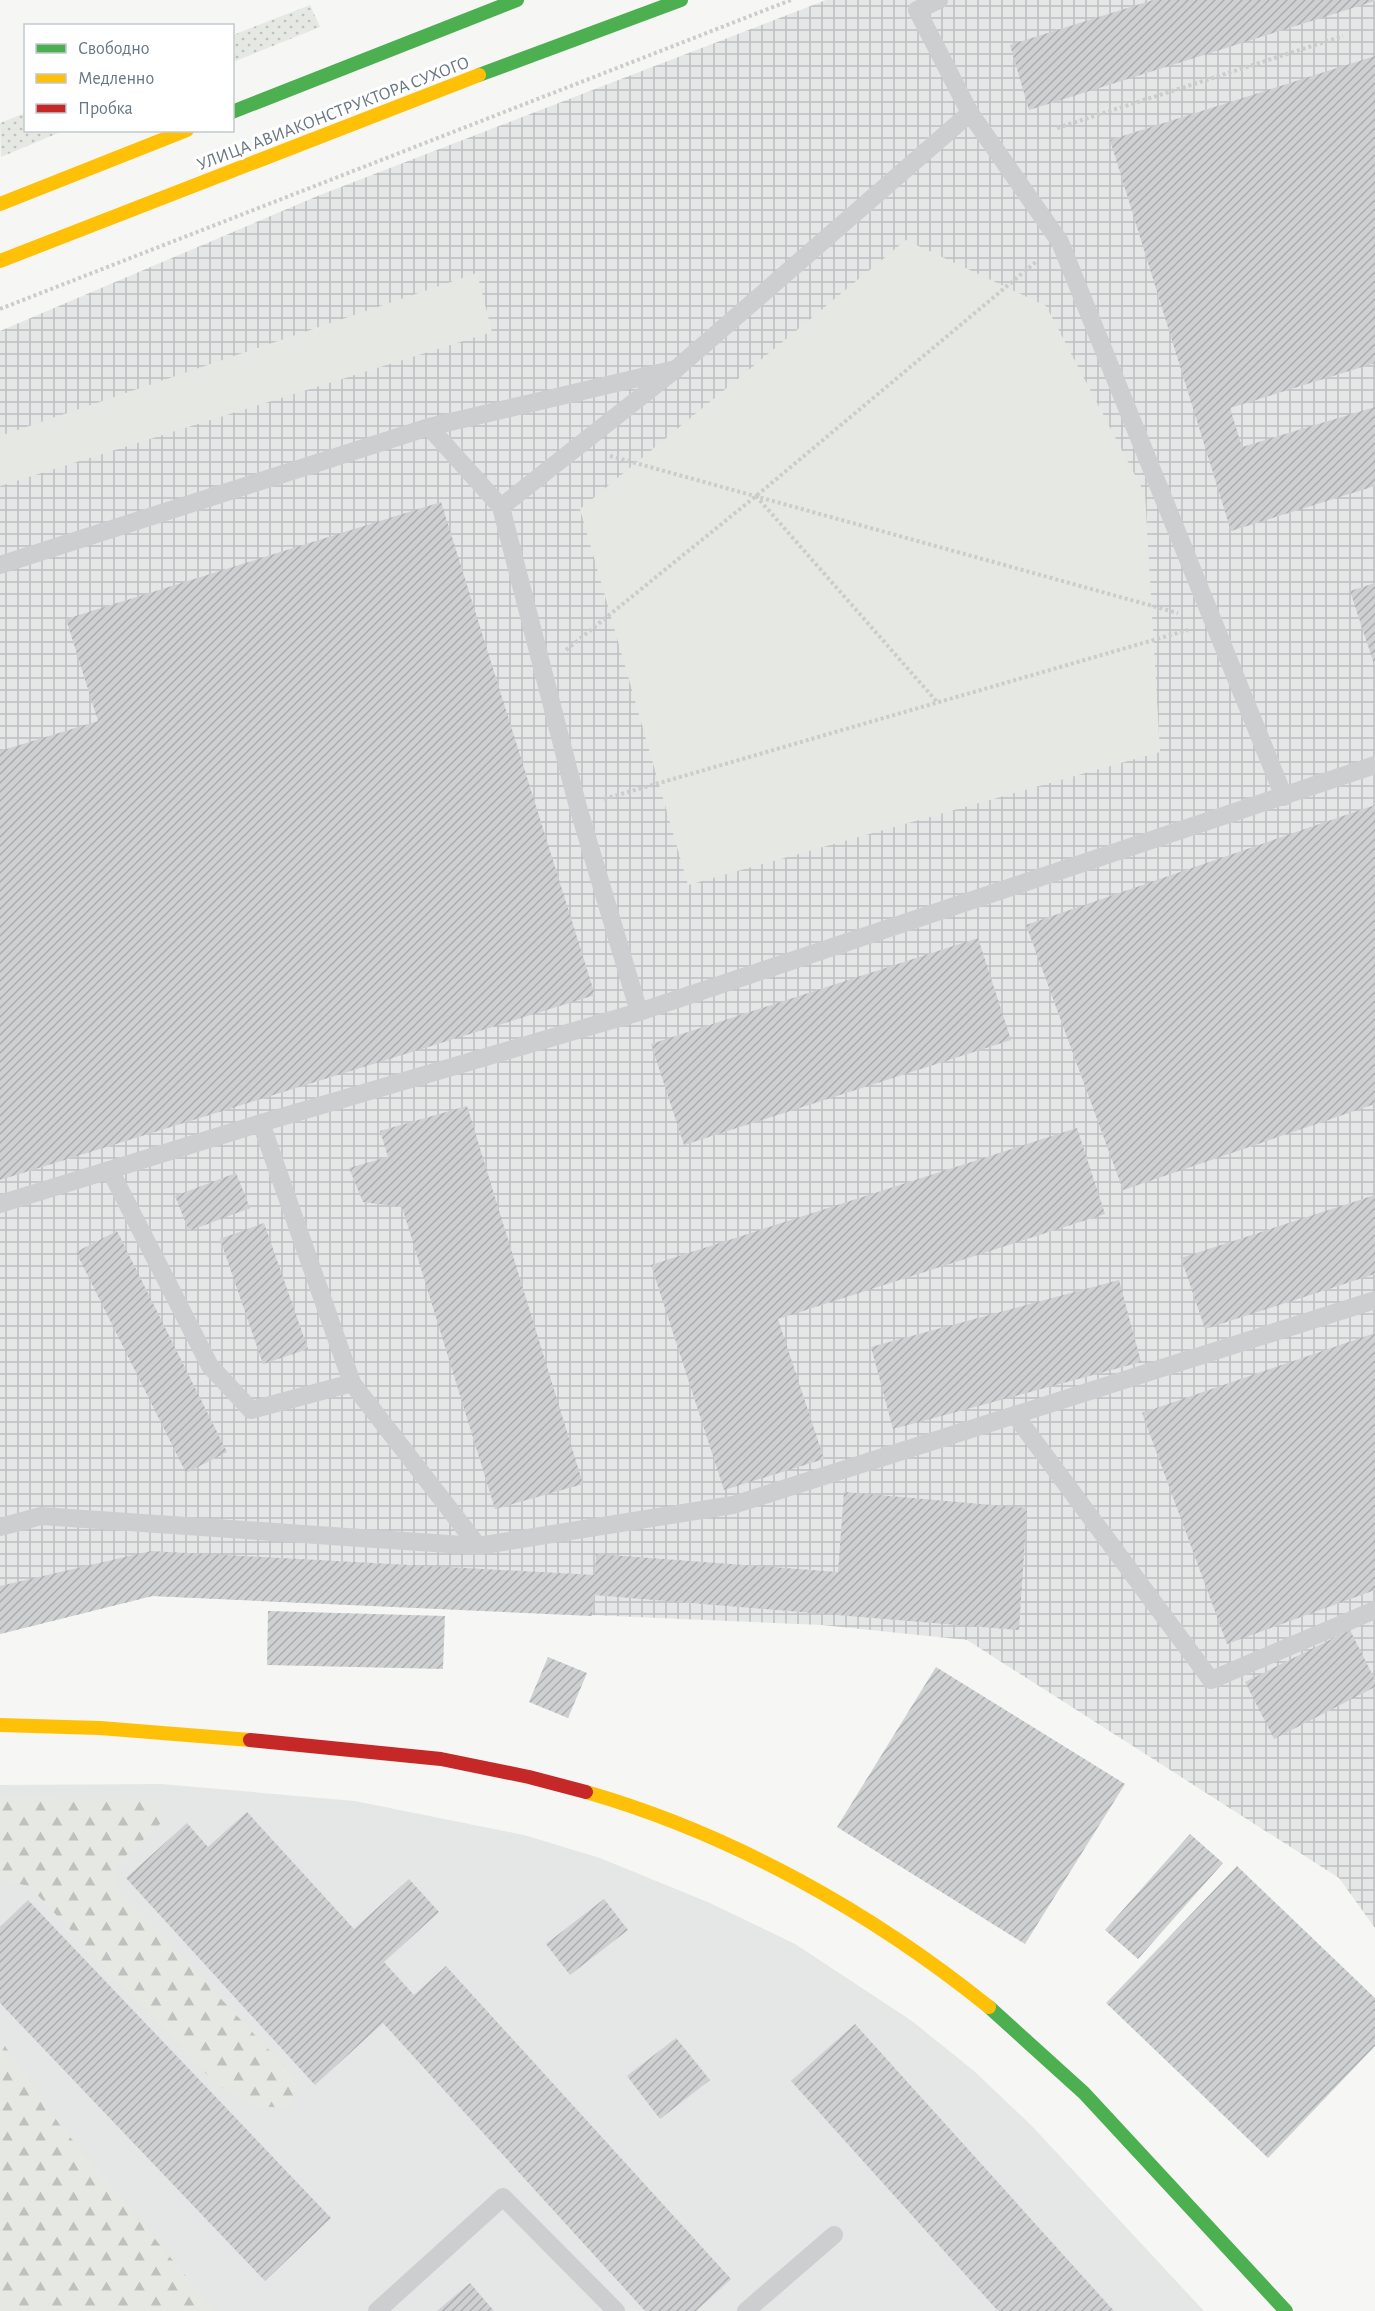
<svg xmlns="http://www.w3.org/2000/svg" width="1375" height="2311" viewBox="0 0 1375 2311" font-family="'Alegreya Sans',sans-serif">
<defs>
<pattern id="industrial-grid" width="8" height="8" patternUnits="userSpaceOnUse" patternTransform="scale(1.5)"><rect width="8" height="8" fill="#e5e6e6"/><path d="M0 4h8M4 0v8" fill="none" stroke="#bdbfc0"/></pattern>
<pattern id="grass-dots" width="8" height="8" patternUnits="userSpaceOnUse" patternTransform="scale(1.5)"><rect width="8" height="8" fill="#e6e9e3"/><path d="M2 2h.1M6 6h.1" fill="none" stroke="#bec2be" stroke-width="1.8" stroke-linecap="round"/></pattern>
<pattern id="forest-firs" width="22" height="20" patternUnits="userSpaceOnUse" patternTransform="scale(1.5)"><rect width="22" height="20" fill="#e6e9e3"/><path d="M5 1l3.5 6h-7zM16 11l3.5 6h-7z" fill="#bec2be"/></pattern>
<pattern id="building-hatch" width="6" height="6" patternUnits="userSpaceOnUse" patternTransform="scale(1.5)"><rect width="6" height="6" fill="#ced0d1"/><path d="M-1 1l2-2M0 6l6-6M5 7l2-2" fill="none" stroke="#abaeaf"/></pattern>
</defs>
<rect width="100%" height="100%" fill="#f6f6f5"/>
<path fill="#e5e6e6" d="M161,1784L355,1801L524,1835L600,1858L710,1903L795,1944L912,2021L974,2071L1031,2125L1204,2311H0V1785Z"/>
<path fill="url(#industrial-grid)" d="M826,0H1375V1928L1339,1878L967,1640L822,1625L153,1596L0,1634V331L320,195Z"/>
<g fill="url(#grass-dots)">
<path d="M310,5L320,27L233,62V35Z"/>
<path d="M25,113L26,130L63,131L1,157L0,123Z"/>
</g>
<g fill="url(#forest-firs)">
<path d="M0,1797L158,1801L161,1823L115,1866L118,1889L298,2081L289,2108L256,2106L216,2084L29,1886L0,1880Z"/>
<path d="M0,2039L60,2125L215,2311H0Z"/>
</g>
<g fill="#e6e9e3">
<path d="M906,240L1046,306L1145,494L1160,752L688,885L580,509Z"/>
<path d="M477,273L492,332L0,486V436Z"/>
</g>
<g fill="url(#building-hatch)">
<path d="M1153,0H1375V1L1029,110L1010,45Z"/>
<path d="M1375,56V363L1230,408L1242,447L1375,407V486L1231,531L1110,140Z"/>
<path d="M441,502L595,995L0,1180V751L98,721L66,619Z"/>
<path d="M1375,583V667L1350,591Z"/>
<path d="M1375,805V1104L1123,1190L1026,925Z"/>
<path d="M978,938L1011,1040L684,1145L651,1044Z"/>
<path d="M467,1106L583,1484L495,1509L402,1207L363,1202L349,1168L388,1157L380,1131Z"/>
<path d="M1077,1128L1105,1214L778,1319L824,1459L724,1490L651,1265Z"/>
<path d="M236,1173L250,1208L189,1231L175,1196Z"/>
<path d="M1375,1195V1274L1205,1329L1181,1258Z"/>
<path d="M264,1223L308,1349L263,1364L220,1239Z"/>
<path d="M117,1231L227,1452L186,1473L76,1252Z"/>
<path d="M1119,1280L1141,1362L893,1429L871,1347Z"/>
<path d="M1375,1333V1590L1227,1644L1142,1413Z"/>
<path d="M844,1492L1027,1508L1019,1630L594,1595L592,1616L152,1596L0,1634V1586L151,1551L595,1575L596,1554L838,1572Z"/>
<path d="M268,1611L445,1616L443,1669L267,1665Z"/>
<path d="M1350,1630L1375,1680V1687L1274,1739L1245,1682Z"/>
<path d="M548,1657L587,1673L568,1718L529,1702Z"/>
<path d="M936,1667L1125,1784L1025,1944L837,1827Z"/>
<path d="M247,1812L354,1929L409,1879L439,1912L384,1962L414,1995L446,1966L731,2279L696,2311H645L383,2023L315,2085L126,1878L187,1823L208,1847Z"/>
<path d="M1190,1834L1223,1863L1138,1959L1105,1930Z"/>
<path d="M1237,1866L1375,1998V2046L1268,2158L1106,2003Z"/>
<path d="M604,1899L628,1930L570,1975L546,1944Z"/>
<path d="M28,1900L331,2218L265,2281L0,2003V1927Z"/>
<path d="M855,2024L1114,2311H998L791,2081Z"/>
<path d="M676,2038L710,2080L660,2119L627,2076Z"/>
<path d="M470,2283L494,2311H437Z"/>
</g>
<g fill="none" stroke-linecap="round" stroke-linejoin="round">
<g stroke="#cbcccb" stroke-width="4" stroke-dasharray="3 3" stroke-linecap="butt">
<path d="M1057,128L1343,36"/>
<path d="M0,309L791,0"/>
<path d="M610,456L1178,613"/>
<path d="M756,496L938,703"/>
<path d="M566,650L756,496L1037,261"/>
<path d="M604,799L1188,630"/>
</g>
<g stroke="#cccecf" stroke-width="18">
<path d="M939,0L917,10L970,113L1060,242L1284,797"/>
<path d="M501,507L676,369L970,113"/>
<path d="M0,565L429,427L676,369"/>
<path d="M639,1012L1375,765"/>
<path d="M110,1170L210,1366L251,1410L352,1383L261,1123"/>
<path d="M0,1204L261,1123L639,1012L578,807L501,507L429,427"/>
<path d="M352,1383L478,1546"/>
<path d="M1015,1415L1211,1680L1375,1610"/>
<path d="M0,1527L41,1516L478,1546L733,1505L1375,1300"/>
<path d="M377,2311L503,2197L616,2311"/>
<path d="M746,2311L834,2235"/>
</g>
<g stroke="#4caf50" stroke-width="14">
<path d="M479,75L681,0"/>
<path d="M232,112L517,0"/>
<path d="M989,2007L1084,2093L1286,2311"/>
</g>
<g stroke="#ffc107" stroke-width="14">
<path d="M0,204L187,130"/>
<path d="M0,261L479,75"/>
<path d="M0,1725L100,1728L250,1740"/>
<path d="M586,1792C732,1834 871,1912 989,2007"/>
</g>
<path stroke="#c62828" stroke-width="14" d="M250,1740L441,1759L529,1777L586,1792"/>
</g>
<g text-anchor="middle" stroke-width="6" stroke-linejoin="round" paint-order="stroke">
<g font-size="18" fill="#677784" stroke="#fff">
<text transform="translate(333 113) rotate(-21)" y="6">УЛИЦА АВИАКОНСТРУКТОРА СУХОГО</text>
</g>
</g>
<rect x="24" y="24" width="210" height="108" fill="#ffffff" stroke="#c2c9ce" stroke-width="1.5"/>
<rect x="36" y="44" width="30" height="9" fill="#4caf50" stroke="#c2c9ce" stroke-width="1.5"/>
<text x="78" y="54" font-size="18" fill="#677784">Свободно</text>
<rect x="36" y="74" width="30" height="9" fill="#ffc107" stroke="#c2c9ce" stroke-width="1.5"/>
<text x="78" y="84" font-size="18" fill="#677784">Медленно</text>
<rect x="36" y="104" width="30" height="9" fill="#c62828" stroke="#c2c9ce" stroke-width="1.5"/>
<text x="78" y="114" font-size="18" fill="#677784">Пробка</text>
</svg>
